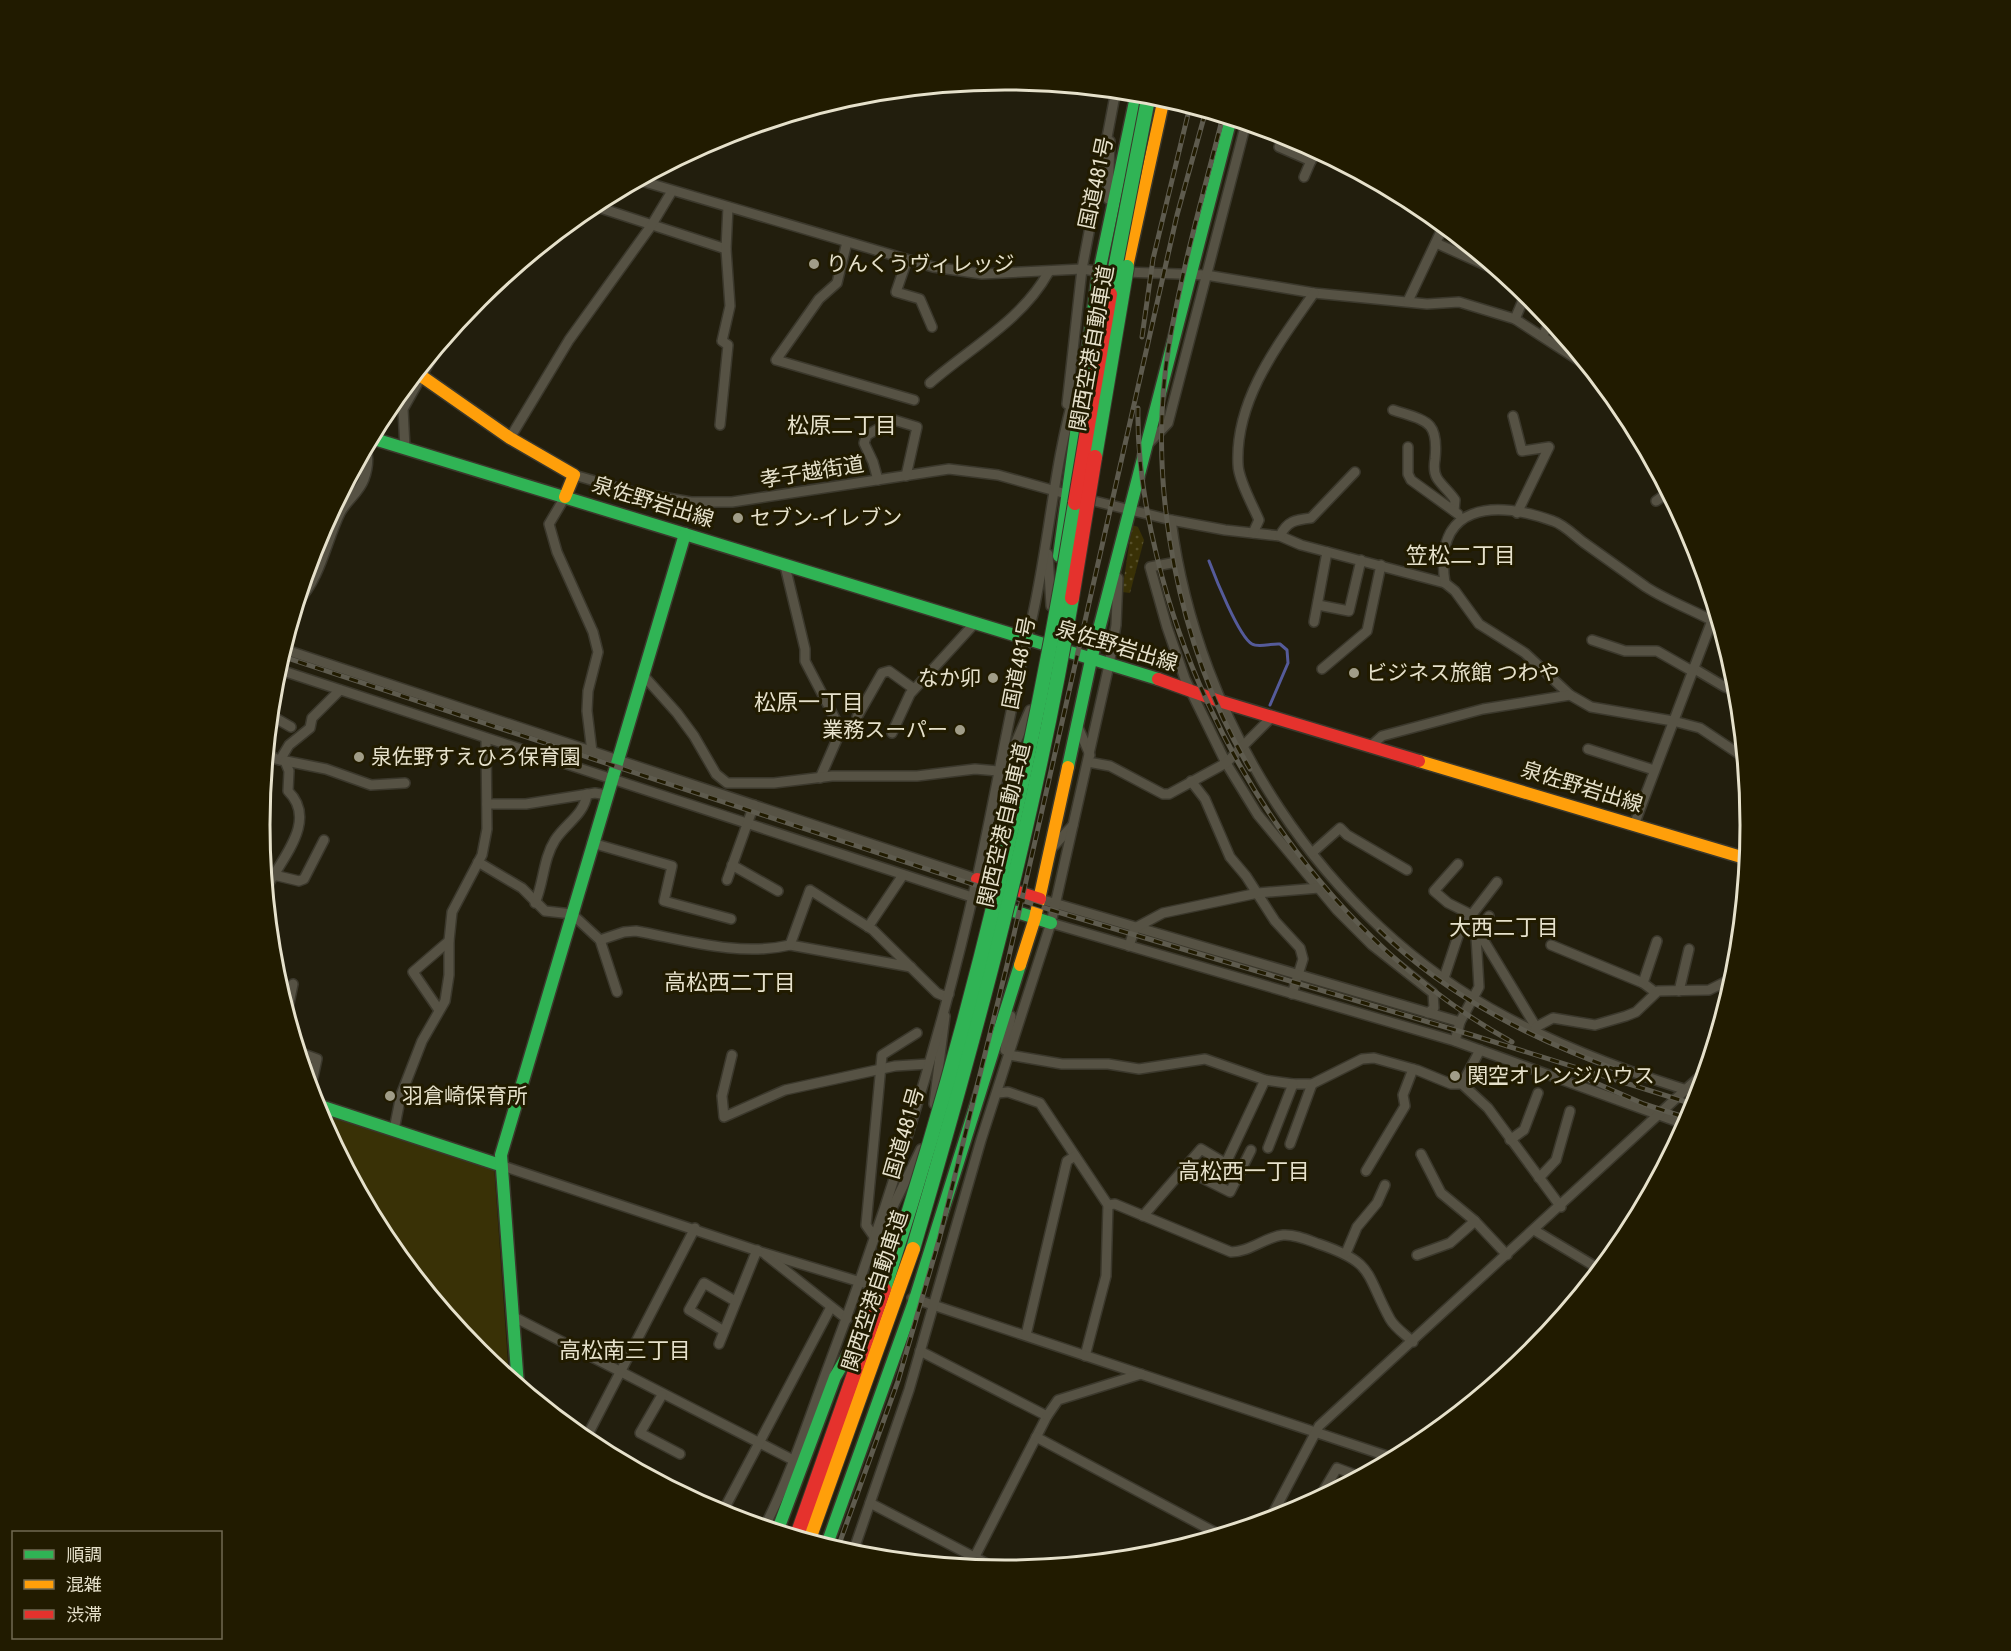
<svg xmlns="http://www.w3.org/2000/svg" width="2011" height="1651" viewBox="0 0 2011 1651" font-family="'Roboto Condensed','Noto Sans JP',sans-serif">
<defs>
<pattern id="grass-dots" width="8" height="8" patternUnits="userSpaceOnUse" patternTransform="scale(1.5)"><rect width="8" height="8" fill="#393106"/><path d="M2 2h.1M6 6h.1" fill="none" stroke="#564f29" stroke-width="1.8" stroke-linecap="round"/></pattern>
</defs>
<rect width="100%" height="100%" fill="#221e0d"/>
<path fill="url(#grass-dots)" d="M1132,525L1138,527L1144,540L1130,593L1122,592Z"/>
<path fill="#393106" d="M316,1111L494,1165L509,1378L478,1353L385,1240Z"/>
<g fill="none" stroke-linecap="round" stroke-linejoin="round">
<path stroke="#555b9a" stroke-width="3" d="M1209,561C1215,577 1239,637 1252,644C1259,648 1272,643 1280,644L1287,650L1288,663L1270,705"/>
<g stroke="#3b382c" stroke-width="12">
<g id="street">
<path d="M1285,134L1279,147L1311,161"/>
<path d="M1304,177L1316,149"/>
<path d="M638,180L933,267L982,274L1082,269L1102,272"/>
<path d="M1108,199L1110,141"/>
<path d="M591,205L726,249"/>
<path d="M847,242L837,283L819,299L776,360L914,400"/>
<path d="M1436,243L1503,273"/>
<path d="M907,260L896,292L920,299L932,327"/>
<path d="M1125,272L1206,275L1314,293L1427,304L1459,302L1515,319L1589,367"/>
<path d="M1408,301L1444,225"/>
<path d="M1515,319L1526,293"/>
<path d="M1543,335L1551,320"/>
<path d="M930,383C970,348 1022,320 1048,273"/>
<path d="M1067,404L1082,269L1116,90"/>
<path d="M1393,410C1426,421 1439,420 1435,459C1434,465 1434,473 1437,478C1442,486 1450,492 1455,500L1454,511"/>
<path d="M1513,416L1522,451L1549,447L1517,513"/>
<path d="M720,425L728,345L722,341L730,306L726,249L728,207"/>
<path d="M510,438L569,340L651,226L672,191"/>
<path d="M1150,442L1168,423L1246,123"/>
<path d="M1408,447V474L1411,480L1458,514"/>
<path d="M405,448L403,409L439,345"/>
<path d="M574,475L633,492L691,502H732L949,469L998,475L1070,495"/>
<path d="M878,480L873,462L864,443L867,435L894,420L917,427L906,476"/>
<path d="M565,497L549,524L557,552L593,632L598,652L588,691L587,711L592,752"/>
<path d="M1086,499L1171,520L1225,530L1280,536L1301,545L1445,583L1455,591L1479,624L1525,653L1570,695L1591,707L1673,721L1700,728L1745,758"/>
<path d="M1656,501L1669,492"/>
<path d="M1171,520C1197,723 1323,921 1506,1017C1568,1050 1633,1074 1700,1094"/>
<path d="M1253,533L1259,520C1253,506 1238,479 1238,464C1235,399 1279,343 1314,293"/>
<path d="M1280,536C1287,521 1295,520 1311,518L1355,472"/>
<path d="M1048,554L1051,606"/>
<path d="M1177,562L1150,567L1167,627L1185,679L1226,763L1258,815L1337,910L1372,945L1433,993L1434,1008L1428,1013"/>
<path d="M785,566L805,649V661L841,730L820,778"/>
<path d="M1445,583C1433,503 1494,500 1553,521C1563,524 1574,535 1583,542C1604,557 1625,572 1646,587C1666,600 1690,609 1711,620"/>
<path d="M298,601C320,579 326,542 340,513C346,501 359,493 364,479C368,468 369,458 366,447"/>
<path d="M1318,605L1349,611L1361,560"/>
<path d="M1314,622L1327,552"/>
<path d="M1592,640L1625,651H1657L1692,671"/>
<path d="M283,649L977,879"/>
<path d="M1693,668L1725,687L1738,692"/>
<path d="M277,669L987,902"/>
<path d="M1322,669L1367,631L1381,565"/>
<path d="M643,675L677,713L694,736L716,774L727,783H774L832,776H917L975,769L998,771"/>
<path d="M270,715L291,727"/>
<path d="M857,717L882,673L889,671L914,689"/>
<path d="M1078,727L1090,755"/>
<path d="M269,731L277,719"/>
<path d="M892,733L910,694L974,624"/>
<path d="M1372,745L1382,736L1483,709L1570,695"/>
<path d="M1588,749L1654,770"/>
<path d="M267,753L276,759L326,769L371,785L405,783"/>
<path d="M280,760L289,745L310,728L312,718L340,690"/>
<path d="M1088,762L1110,766L1163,794H1169L1226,763L1273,716"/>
<path d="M1002,774L1030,710"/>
<path d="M1191,781L1205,799L1230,857L1246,876L1275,921L1300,948L1303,959L1292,994"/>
<path d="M487,804H526L595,793L607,795"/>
<path d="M1634,825L1716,610"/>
<path d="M592,843L672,866L664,901L731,919"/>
<path d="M1052,848L1073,825"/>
<path d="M1313,852L1340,828L1347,835L1407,870"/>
<path d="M478,862L522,888L545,911L572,914L600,940L617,992"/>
<path d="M1458,864L1434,891L1448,903L1472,915"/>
<path d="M732,865L778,891"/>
<path d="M274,875L299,881L304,879L324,840"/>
<path d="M727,880L754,805"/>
<path d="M266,889C280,860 319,821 288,791L289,771L285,761"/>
<path d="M1040,899L1460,1022"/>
<path d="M535,903C544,882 543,859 555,840C566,823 584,815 587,794"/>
<path d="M1051,923L1455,1041L1687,1125"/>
<path d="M868,927L903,875"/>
<path d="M600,940L624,932L636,931C685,940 740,957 790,945L911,967"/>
<path d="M1484,941L1536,1027"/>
<path d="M790,945L810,890L873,930L937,993L944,996L949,994"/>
<path d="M1551,945L1643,983L1655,992"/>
<path d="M1129,946L1135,928L1163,913L1258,893L1319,888"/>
<path d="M1444,978L1460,930L1497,882"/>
<path d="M1643,983L1657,941"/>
<path d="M1679,991L1689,949"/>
<path d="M439,1010L413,972L449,941"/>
<path d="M287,1013L293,984"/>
<path d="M1535,1031L1536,1027L1553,1018L1595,1025L1626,1016L1636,1012L1658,991L1709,990L1735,977"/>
<path d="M1455,1041L1460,1022L1479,987L1476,936L1489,916"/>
<path d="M1005,1050L1011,1016"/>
<path d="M298,1052L317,1059L310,1091"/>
<path d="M732,1055L722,1096L724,1117L785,1090L895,1066L928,1064"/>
<path d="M1009,1055L1062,1064H1108L1139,1069L1205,1059L1265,1080L1293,1084H1312L1362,1059L1374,1058L1417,1070L1451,1084H1462L1488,1108L1561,1207"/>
<path d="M1462,1084L1480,1050"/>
<path d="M998,1093L1008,1092L1040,1103L1108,1205L1106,1276L1085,1356"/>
<path d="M934,1104L945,1016"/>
<path d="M394,1130L401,1095L422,1041L445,1001L449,975V941L452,912L482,855L487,829L486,739"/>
<path d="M1510,1140L1524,1130L1538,1093"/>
<path d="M1290,1144L1312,1084"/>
<path d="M1268,1148L1293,1084"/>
<path d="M1421,1154L1441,1193L1475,1221L1507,1255"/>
<path d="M500,1165L761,1252L887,1290"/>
<path d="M1225,1165L1265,1080"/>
<path d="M1184,1169L1230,1192L1251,1150"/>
<path d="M1366,1171L1405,1106L1403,1095L1413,1069"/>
<path d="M1539,1178L1556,1160L1570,1111"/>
<path d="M1108,1205L1115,1204L1231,1252C1250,1252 1265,1237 1283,1235C1295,1234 1308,1240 1319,1244C1375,1263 1365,1273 1390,1319C1395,1328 1406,1335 1413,1342"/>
<path d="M1143,1216L1201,1149L1240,1172"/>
<path d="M882,1229L921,1149"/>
<path d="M1534,1230L1601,1270"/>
<path d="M875,1238L866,1225L882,1055L917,1033"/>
<path d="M1346,1253L1357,1227L1377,1203L1385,1185"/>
<path d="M766,1255L847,1319"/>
<path d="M1417,1255L1450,1243L1475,1221"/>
<path d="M912,1298L1396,1459"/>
<path d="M512,1316L793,1460"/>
<path d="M724,1331L689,1310L704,1283L735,1301"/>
<path d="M1026,1335L1067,1161L1075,1156"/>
<path d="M719,1344L757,1250"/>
<path d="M920,1351L1047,1416L969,1568"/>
<path d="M662,1395L640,1433L680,1454"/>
<path d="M1047,1416L1058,1400L1141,1374"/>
<path d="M1036,1437L1222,1536"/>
<path d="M585,1440L695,1228"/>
<path d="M1318,1500L1337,1468L1361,1477"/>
<path d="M870,1503L1001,1571"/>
<path d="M721,1515L831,1307"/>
<path d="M1269,1521L1319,1426L1707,1070"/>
<path d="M764,1528C791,1475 809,1418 830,1362C889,1205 940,1042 977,878C996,795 1009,710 1030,627C1049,548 1053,466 1076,388"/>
<path d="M852,1555L909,1390L981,1140L1051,923L1109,665L1116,625L1118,578"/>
</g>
</g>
<g stroke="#3b382c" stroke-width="15">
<g id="fast">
<path d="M371,438L1158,679"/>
<path d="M1059,556L1097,282L1137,92"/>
<path d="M1068,767L1091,660L1231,118"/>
<path d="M1001,907L1051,923"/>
<path d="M314,1104L500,1165"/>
<path d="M518,1386L501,1155L685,534"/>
<path d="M777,1532L835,1377L867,1322"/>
<path d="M826,1547L915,1299L1020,965"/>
</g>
</g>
<g stroke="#3b382c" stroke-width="15">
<g id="slow">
<path d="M1127,267L1164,98"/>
<path d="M417,373L510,438L574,475L565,497"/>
<path d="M1419,761L1748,859"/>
<path d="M1020,965L1035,918L1068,767"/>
</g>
</g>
<g stroke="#3b382c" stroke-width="15">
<g id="jam">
<path d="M1158,679L1219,701L1419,761"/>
<path d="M977,879L1040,899"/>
</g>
</g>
<use href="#street" stroke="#565244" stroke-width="9"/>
<use href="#fast" stroke="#30b455" stroke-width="12"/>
<use href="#slow" stroke="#ff9f0a" stroke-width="12"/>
<use href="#jam" stroke="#e5322d" stroke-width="12"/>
<g stroke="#5e5b4e" stroke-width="5">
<g id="rail">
<path d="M1223,116C1204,191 1182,268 1169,345C1146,484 1178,648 1250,769"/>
<path d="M1142,337L1153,259L1190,106"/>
<path d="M1138,408C1137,458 1145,508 1157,557C1204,753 1333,943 1512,1042"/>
<path d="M281,656L1051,910L1472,1035L1696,1105"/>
<path d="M1379,930C1450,999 1536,1041 1628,1074"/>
<path d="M1573,1073L1644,1104L1690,1119"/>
<path d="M837,1550L898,1381L939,1240L1007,965L1177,215L1206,110"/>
</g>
</g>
<use href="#rail" stroke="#211b00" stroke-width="3" stroke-dasharray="9" stroke-linecap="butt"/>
<g stroke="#3b382c" stroke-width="16" stroke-linecap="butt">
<g id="fast-bridge">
<path d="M1110,294L1149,94"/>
<path d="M1095,457L1127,267"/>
<path d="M913,1249C976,1035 1035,818 1072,598"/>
<path d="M884,1289C968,1033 1032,770 1075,503"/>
</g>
</g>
<g stroke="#3b382c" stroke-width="16" stroke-linecap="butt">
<path id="slow-bridge" d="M808,1542L913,1249"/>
</g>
<g stroke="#3b382c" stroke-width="16" stroke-linecap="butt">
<g id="jam-bridge">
<path d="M1075,503L1110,294"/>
<path d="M1072,598L1095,457"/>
<path d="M796,1538L884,1289"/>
</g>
</g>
<use href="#fast-bridge" stroke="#30b455" stroke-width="14"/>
<use href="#slow-bridge" stroke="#ff9f0a" stroke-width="14"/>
<use href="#jam-bridge" stroke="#e5322d" stroke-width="14"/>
</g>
<g fill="#a19d88" stroke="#211b00" stroke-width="2">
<circle cx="814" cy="264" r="6"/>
<circle cx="738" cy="518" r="6"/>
<circle cx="1354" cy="673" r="6"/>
<circle cx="993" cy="678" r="6"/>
<circle cx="960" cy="730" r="6"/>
<circle cx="359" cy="757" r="6"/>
<circle cx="1455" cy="1076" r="6"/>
<circle cx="390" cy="1096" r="6"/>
</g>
<g text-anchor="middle" stroke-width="6" stroke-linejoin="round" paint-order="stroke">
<g font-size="21" fill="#e6e1cb" stroke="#211b00">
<text transform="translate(1096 183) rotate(-78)" y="7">国道481号</text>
<text transform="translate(1092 348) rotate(-80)" y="7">関西空港自動車道</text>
<text transform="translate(812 472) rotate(-9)" y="7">孝子越街道</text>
<text transform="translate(653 502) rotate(17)" y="7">泉佐野岩出線</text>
<text transform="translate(1117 646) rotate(17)" y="7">泉佐野岩出線</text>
<text transform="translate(1019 663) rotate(-79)" y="7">国道481号</text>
<text transform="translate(1582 787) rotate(17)" y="7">泉佐野岩出線</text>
<text transform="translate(1004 825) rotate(-77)" y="7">関西空港自動車道</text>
<text transform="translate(904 1133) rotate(-74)" y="7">国道481号</text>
<text transform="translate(875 1291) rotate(-72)" y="7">関西空港自動車道</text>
</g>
<g font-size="21" fill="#e6e1cb" stroke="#211b00" text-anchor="start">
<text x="826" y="271">りんくうヴィレッジ</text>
<text x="750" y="525">セブン-イレブン</text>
<text x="1366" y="680">ビジネス旅館 つわや</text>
<text x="981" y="685" text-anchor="end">なか卯</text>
<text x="948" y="737" text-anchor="end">業務スーパー</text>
<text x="371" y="764">泉佐野すえひろ保育園</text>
<text x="1467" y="1083">関空オレンジハウス</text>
<text x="402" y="1103">羽倉崎保育所</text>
</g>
<g font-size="22" fill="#e6e1cb" stroke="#211b00">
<text x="842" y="433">松原二丁目</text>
<text x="1461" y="563">笠松二丁目</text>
<text x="809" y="710">松原一丁目</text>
<text x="1504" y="935">大西二丁目</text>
<text x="730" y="990">高松西二丁目</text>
<text x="1244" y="1179">高松西一丁目</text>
<text x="625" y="1358">高松南三丁目</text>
</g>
</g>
<path d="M0 0H2011V1651H0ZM270 825a735 735 0 1 1 1470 0a735 735 0 1 1-1470 0Z" fill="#211b00" fill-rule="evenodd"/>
<path fill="none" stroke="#e6e1cb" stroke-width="3" d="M270 825a735 735 0 1 1 1470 0a735 735 0 1 1-1470 0Z"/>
<rect x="12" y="1531" width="210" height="108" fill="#211b00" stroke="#706a51" stroke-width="1.5"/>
<rect x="24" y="1550" width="30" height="9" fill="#30b455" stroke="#706a51" stroke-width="1.5"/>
<text x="66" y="1561" font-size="18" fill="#e6e1cb">順調</text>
<rect x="24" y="1580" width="30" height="9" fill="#ff9f0a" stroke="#706a51" stroke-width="1.5"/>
<text x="66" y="1591" font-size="18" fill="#e6e1cb">混雑</text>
<rect x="24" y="1610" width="30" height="9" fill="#e5322d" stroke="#706a51" stroke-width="1.5"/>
<text x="66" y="1621" font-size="18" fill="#e6e1cb">渋滞</text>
</svg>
